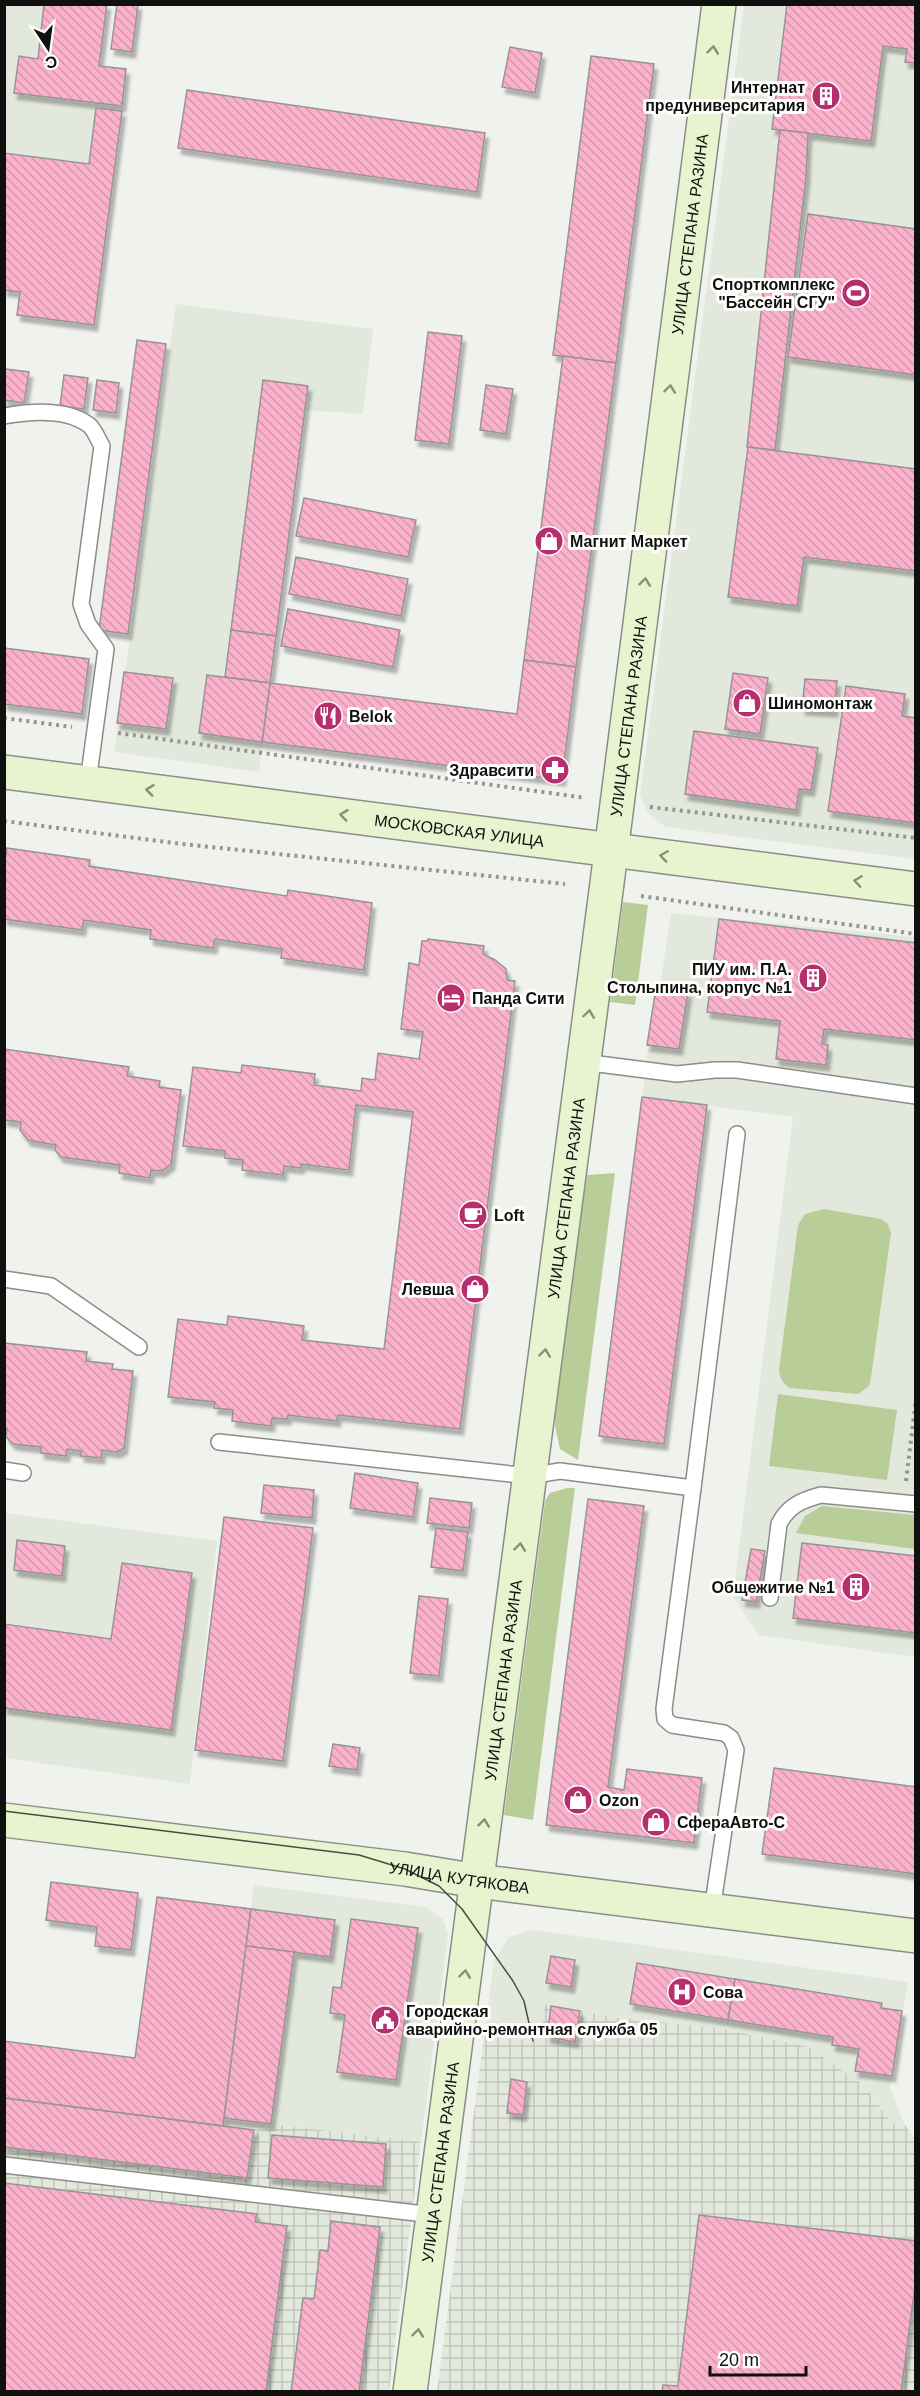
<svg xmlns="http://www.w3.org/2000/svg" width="920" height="2396" viewBox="0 0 920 2396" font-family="Helvetica,sans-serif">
<defs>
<pattern id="industrial-grid" width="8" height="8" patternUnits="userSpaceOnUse" patternTransform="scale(1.5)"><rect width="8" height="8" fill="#e3e8dc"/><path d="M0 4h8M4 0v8" fill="none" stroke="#c2c6bc"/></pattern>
<pattern id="building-back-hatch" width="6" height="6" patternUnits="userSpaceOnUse" patternTransform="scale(1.5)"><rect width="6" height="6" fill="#fab1cb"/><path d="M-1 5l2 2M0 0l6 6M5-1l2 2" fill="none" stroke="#d597ad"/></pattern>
<filter id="shadow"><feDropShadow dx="3.5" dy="6" stdDeviation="1.5" flood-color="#0004"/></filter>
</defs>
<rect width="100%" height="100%" fill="#f0f2ed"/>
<g fill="#e3e8dc">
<path d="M5,5H107L99,66L126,69L94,325L17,315L20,292L5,290Z"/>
<path d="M744,5H915V859L665,827L647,811L640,795Z"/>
<path d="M176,304L373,329L363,414L305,410L259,772L114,752Z"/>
<path d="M671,913L915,937V1657L759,1635L733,1597L793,1117L642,1097L656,988H660Z"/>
<path d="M5,1513L217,1541L190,1784L5,1758Z"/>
<path d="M254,1885L425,1907L443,1919L448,1936L421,2142L272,2124L271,2129L223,2126Z"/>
<path d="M533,1930L908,1982L890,2088L903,2121L892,2125L865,2086L620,2018L545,2004L542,2042L484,2036L494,1961L509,1937Z"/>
</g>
<g fill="url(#industrial-grid)">
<path d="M544,2004L620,2018L718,2028L808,2047L865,2086L892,2124L903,2121L915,2140V2391L437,2392L484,2036L541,2042Z"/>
<path d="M5,2098L254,2130L271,2129V2124L421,2142L389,2391L5,2392Z"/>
</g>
<g fill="#b9cd98">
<path d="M623,902L648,905L635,1005L610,1002Z"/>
<path d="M615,1173L578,1460L560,1449L555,1426V1401L587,1175Z"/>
<path d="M824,1209L881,1219L888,1224L891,1233L871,1378L869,1386L858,1394L790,1388C783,1384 780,1378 779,1370L798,1225L805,1214Z"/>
<path d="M778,1394L897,1410L887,1480L769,1466Z"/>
<path d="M567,1488H575L533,1820L504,1815L545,1501L550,1493Z"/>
<path d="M822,1506L915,1515V1549L796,1533L805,1516Z"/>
</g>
<g fill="url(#building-back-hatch)" stroke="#999395" stroke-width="1.5" filter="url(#shadow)">
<path d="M44,4H107L99,66L126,69L122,106L14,93L19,56L38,59Z"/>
<path d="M117,4H138L132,52L111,49Z"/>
<path d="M787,4H916V63L905,62L907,49L883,46L871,141L772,129Z"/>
<path d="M510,47L542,53L535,93L502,87Z"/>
<path d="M591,56L654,64L616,363L553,355Z"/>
<path d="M187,90L485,133L477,192L178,148Z"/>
<path d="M96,108L122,111L94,325L17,315L20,292L4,290V153L89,164Z"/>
<path d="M780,130L808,133L806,177L775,450L747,447Z"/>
<path d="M808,214L916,229V375L788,357Z"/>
<path d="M428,332L462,336L449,444L415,440Z"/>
<path d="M137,340L166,344L128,634L99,630Z"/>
<path d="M563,356L616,363L576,667L524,660Z"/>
<path d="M5,369L29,372L24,403L4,400Z"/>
<path d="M64,375L88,378L84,409L60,406Z"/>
<path d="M97,380L119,383L116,413L93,410Z"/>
<path d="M263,380L308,386L276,636L231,630Z"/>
<path d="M486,385L513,389L506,434L480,430Z"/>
<path d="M748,447L916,469V571L804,557L797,606L728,597Z"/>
<path d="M304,498L416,520L408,557L296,536Z"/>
<path d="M296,557L408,579L401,616L289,594Z"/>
<path d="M288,609L400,630L393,667L281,646Z"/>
<path d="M231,630L276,636L270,683L225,677Z"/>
<path d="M4,648L89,659L82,714L4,704Z"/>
<path d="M524,660L576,667L562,780L262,742L270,683L517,714Z"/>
<path d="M124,672L173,678L166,729L117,723Z"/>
<path d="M733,673L768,678L760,734L725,729Z"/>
<path d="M207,675L270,683L262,742L199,733Z"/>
<path d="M805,679L837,681L834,711L802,709Z"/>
<path d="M846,686L905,694L902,716L916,718V823L828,811Z"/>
<path d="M694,731L818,748L811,790L799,789L796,810L685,794Z"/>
<path d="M7,848L90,860L89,866L287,896L288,890L372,903L364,970L281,958L282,949L215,939L213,948L150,939L151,930L84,920L82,930L4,919V868Z"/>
<path d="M719,919L916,943V1040L824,1029L822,1044L828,1045L826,1065L776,1059L780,1021L707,1012Z"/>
<path d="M428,939L484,946L483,954L495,960L506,969L507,980L515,981L460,1429L338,1415L337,1421L288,1415L287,1419L272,1418L271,1426L232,1421L233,1410L214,1408L215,1402L168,1397L178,1319L227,1325L228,1316L304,1326L302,1340L384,1349L413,1112L356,1105L349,1170L301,1164V1168L284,1166L283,1175L242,1170L243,1160L225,1158V1151L183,1146L193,1067L241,1073L242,1065L315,1074L314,1085L361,1091L362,1078L375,1080L378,1053L419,1059L423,1032L401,1029L409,963L419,965L422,941H427Z"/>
<path d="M656,988L688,992L679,1049L647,1045Z"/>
<path d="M4,1049L129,1067L127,1076L160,1081L159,1087L181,1090L171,1164L162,1171L151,1170L150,1178L119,1173L120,1165L61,1157L55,1150L56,1145L28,1140L20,1130L21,1122L4,1120Z"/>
<path d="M642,1097L707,1105L664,1444L599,1436Z"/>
<path d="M4,1343L87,1352L86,1361L113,1364L112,1369L133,1371L124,1448L117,1452L102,1450L101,1458L81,1456V1451L67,1449L66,1456L41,1453V1447L13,1444L6,1437L7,1428L4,1427Z"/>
<path d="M355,1473L418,1483L413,1517L350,1508Z"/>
<path d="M264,1485L314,1490L312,1518L261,1513Z"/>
<path d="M430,1498L472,1503L469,1528L427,1523Z"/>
<path d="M588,1499L644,1506L608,1787L624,1790L627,1769L702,1778L694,1843L546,1825Z"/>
<path d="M224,1517L313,1528L283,1761L195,1750Z"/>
<path d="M436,1528L468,1532L463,1571L431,1567Z"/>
<path d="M17,1540L65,1546L62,1576L14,1570Z"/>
<path d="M802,1543L916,1556V1633L793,1618Z"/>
<path d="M751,1549L765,1551L756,1602L742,1600Z"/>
<path d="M122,1563L192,1573L171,1730L4,1708V1624L111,1639Z"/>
<path d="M419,1596L448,1599L439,1676L410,1673Z"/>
<path d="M333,1744L360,1748L357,1770L329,1766Z"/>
<path d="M774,1768L916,1787V1874L762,1854Z"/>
<path d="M51,1882L138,1893L131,1950L95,1946L97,1927L46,1920Z"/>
<path d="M157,1897L251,1909L223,2126L4,2098V2041L135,2058Z"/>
<path d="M251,1909L335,1920L330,1957L246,1946Z"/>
<path d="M351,1919L418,1928L396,2080L337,2072L345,2015L330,2013L333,1987L341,1988Z"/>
<path d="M246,1946L294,1952L271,2124L224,2118Z"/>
<path d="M551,1956L575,1960L571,1987L546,1983Z"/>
<path d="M637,1963L735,1979L728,2020L630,2004Z"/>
<path d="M735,1979L882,2003L881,2008L902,2011L892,2076L855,2071L859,2049L832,2045L833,2037L728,2020Z"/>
<path d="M551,2006L580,2011L575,2042L547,2037Z"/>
<path d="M511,2079L527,2082L523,2115L507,2113Z"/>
<path d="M4,2098L254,2130L247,2178L4,2147Z"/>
<path d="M272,2135L386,2144L383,2187L268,2178Z"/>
<path d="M4,2183L257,2214L255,2222L287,2226L266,2392H4Z"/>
<path d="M699,2215L916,2241V2279L901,2392H662L663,2385L678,2386Z"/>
<path d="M331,2221L380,2227L359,2392H291L303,2298L314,2299L320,2250L328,2251Z"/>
</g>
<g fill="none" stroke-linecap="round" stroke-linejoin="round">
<g stroke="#8b8d88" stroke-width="18">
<g id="lane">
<path d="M4,416C31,411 66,408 89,425C95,430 98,440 102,446L81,604L88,624L106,649L88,782"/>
<path d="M583,1062L677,1074L715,1070H737L916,1096"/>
<path d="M4,1279L51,1286L139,1347"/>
<path d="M219,1442L529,1476L560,1471L693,1488L737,1134"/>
<path d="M4,1470L23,1473"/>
<path d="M693,1488L664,1709L665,1719L672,1725L724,1733L731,1738L736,1750L712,1910"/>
<path d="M770,1598L779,1524C788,1506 802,1500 821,1495L916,1504"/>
<path d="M4,2165L433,2215"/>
</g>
</g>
<g stroke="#8b8d88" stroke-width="36">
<g id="secondary">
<path id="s1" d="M4,772L916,889"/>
<path id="s2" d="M4,1820L405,1869L477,1881L916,1936"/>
<path id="s3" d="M410,2392L606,891L719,4"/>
</g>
</g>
<g stroke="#959693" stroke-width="4" stroke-dasharray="3 4.5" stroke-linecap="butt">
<path d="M4,718L72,727"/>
<path d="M118,733L586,798"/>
<path d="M650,807L916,838"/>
<path d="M4,821L182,844L565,884"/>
<path d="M641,896L916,934"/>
<path d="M906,1481L916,1399"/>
</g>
<use href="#lane" stroke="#fff" stroke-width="15"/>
<use href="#secondary" stroke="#e8f4d0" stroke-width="33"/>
<path stroke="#4a4b48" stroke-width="1.5" d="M4,1811L359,1855L405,1869L439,1886L462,1909L513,1981L524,2001L533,2041"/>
</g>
<defs><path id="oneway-chevron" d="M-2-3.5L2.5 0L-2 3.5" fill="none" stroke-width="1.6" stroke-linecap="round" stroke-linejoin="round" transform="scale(1.5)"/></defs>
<g stroke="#878e79">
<use href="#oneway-chevron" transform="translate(713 50) rotate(-83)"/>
<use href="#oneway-chevron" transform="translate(670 389) rotate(-83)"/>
<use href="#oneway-chevron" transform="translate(645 582) rotate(-83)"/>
<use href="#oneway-chevron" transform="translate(150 790) rotate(-173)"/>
<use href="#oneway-chevron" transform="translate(344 815) rotate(-173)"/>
<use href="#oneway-chevron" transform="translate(664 856) rotate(-172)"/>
<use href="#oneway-chevron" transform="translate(858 881) rotate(-172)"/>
<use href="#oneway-chevron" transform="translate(589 1014) rotate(-82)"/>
<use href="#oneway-chevron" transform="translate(545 1353) rotate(-83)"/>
<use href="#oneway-chevron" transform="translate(520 1547) rotate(-83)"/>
<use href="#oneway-chevron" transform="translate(484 1823) rotate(-83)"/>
<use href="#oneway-chevron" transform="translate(465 1974) rotate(-83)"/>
<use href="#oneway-chevron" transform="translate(418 2333) rotate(-83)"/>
</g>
<defs>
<g id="building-disc" transform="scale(1.5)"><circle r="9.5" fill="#b62e6e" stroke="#fefffd"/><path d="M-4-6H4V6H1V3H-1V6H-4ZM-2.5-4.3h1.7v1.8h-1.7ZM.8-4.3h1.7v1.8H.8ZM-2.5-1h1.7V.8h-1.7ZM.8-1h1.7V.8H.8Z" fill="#fff"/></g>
<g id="stadium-disc" transform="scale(1.5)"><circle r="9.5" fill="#b62e6e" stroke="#fefffd"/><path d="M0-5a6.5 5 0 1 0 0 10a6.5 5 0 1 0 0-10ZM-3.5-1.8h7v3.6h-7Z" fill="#fff"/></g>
<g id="shop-disc" transform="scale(1.5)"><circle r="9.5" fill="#b62e6e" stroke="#fefffd"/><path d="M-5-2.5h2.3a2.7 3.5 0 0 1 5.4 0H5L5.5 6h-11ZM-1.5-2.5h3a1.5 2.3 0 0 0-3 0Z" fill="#fff"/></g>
<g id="restaurant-disc" transform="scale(1.5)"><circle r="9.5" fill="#b62e6e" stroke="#fefffd"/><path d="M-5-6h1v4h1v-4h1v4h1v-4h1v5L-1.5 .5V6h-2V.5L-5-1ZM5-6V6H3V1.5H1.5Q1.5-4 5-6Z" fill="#fff"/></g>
<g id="pharmacy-disc" transform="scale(1.5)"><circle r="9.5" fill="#b62e6e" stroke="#fefffd"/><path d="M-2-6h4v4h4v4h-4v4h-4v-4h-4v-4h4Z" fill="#fff"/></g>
<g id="hotel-disc" transform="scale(1.5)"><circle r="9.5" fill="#b62e6e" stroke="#fefffd"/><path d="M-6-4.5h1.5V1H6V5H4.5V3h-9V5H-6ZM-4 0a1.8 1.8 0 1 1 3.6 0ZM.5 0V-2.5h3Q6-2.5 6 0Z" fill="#fff"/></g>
<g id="cafe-disc" transform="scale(1.5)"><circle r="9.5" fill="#b62e6e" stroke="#fefffd"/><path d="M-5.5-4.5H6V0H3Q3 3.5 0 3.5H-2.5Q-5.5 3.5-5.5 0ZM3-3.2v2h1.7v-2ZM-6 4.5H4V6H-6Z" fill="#fff"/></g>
<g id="hospital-disc" transform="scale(1.5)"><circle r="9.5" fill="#b62e6e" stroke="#fefffd"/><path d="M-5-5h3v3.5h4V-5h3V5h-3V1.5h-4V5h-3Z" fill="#fff"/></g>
<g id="civic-disc" transform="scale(1.5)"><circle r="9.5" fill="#b62e6e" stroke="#fefffd"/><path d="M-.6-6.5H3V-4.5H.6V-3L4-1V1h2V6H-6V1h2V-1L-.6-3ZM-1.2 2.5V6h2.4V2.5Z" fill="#fff"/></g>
</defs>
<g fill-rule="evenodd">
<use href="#building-disc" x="826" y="96"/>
<use href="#stadium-disc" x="856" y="293"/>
<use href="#shop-disc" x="549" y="541"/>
<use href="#shop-disc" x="747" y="703"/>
<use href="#restaurant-disc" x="328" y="716"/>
<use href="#pharmacy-disc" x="555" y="770"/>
<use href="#building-disc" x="813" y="978"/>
<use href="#hotel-disc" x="451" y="998"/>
<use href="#cafe-disc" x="473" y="1215"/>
<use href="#shop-disc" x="475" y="1289"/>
<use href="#building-disc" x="856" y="1587"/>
<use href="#shop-disc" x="578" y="1800"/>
<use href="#shop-disc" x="656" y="1822"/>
<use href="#hospital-disc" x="682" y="1992"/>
<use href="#civic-disc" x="385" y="2020"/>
</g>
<g text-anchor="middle" stroke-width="6" stroke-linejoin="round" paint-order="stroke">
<g font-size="16" font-weight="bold" fill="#10110f" stroke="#fefffd" text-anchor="start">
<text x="805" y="93" text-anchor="end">Интернат<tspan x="805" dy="18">предуниверситария</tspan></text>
<text x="835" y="290" text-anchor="end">Спорткомплекс<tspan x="835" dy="18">"Бассейн СГУ"</tspan></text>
<text x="570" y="547">Магнит Маркет</text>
<text x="768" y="709">Шиномонтаж</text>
<text x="349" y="722">Belok</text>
<text x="534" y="776" text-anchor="end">Здравсити</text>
<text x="792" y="975" text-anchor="end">ПИУ им. П.А.<tspan x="792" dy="18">Столыпина, корпус №1</tspan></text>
<text x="472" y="1004">Панда Сити</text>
<text x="494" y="1221">Loft</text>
<text x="454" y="1295" text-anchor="end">Левша</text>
<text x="835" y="1593" text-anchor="end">Общежитие №1</text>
<text x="599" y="1806">Ozon</text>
<text x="677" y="1828">СфераАвто-С</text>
<text x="703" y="1998">Сова</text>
<text x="406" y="2017">Городская<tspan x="406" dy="18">аварийно-ремонтная служба 05</tspan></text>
</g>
<g font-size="16" fill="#10110f" stroke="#fefffd">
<text dy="6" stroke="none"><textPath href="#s3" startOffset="2176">УЛИЦА СТЕПАНА РАЗИНА</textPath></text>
<text dy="6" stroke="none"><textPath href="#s3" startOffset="1690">УЛИЦА СТЕПАНА РАЗИНА</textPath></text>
<text dy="6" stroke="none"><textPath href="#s1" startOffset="459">МОСКОВСКАЯ УЛИЦА</textPath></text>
<text dy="6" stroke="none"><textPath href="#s3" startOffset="1204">УЛИЦА СТЕПАНА РАЗИНА</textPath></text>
<text dy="6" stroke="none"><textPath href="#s3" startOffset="718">УЛИЦА СТЕПАНА РАЗИНА</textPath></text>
<text dy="6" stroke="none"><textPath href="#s2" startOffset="459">УЛИЦА КУТЯКОВА</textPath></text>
<text dy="6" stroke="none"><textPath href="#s3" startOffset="232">УЛИЦА СТЕПАНА РАЗИНА</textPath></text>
</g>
</g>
<rect width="920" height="2396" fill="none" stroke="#10110f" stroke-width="12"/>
<g transform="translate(48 48) rotate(167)" stroke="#fefffd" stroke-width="4.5" paint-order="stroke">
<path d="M0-4.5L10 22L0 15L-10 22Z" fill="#10110f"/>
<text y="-9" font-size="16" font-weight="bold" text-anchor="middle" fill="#10110f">С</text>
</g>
<path d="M710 2366v9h96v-9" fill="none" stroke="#10110f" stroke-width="3"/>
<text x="719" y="2366" font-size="18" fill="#10110f" stroke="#fefffd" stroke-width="4.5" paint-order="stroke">20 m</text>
</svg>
